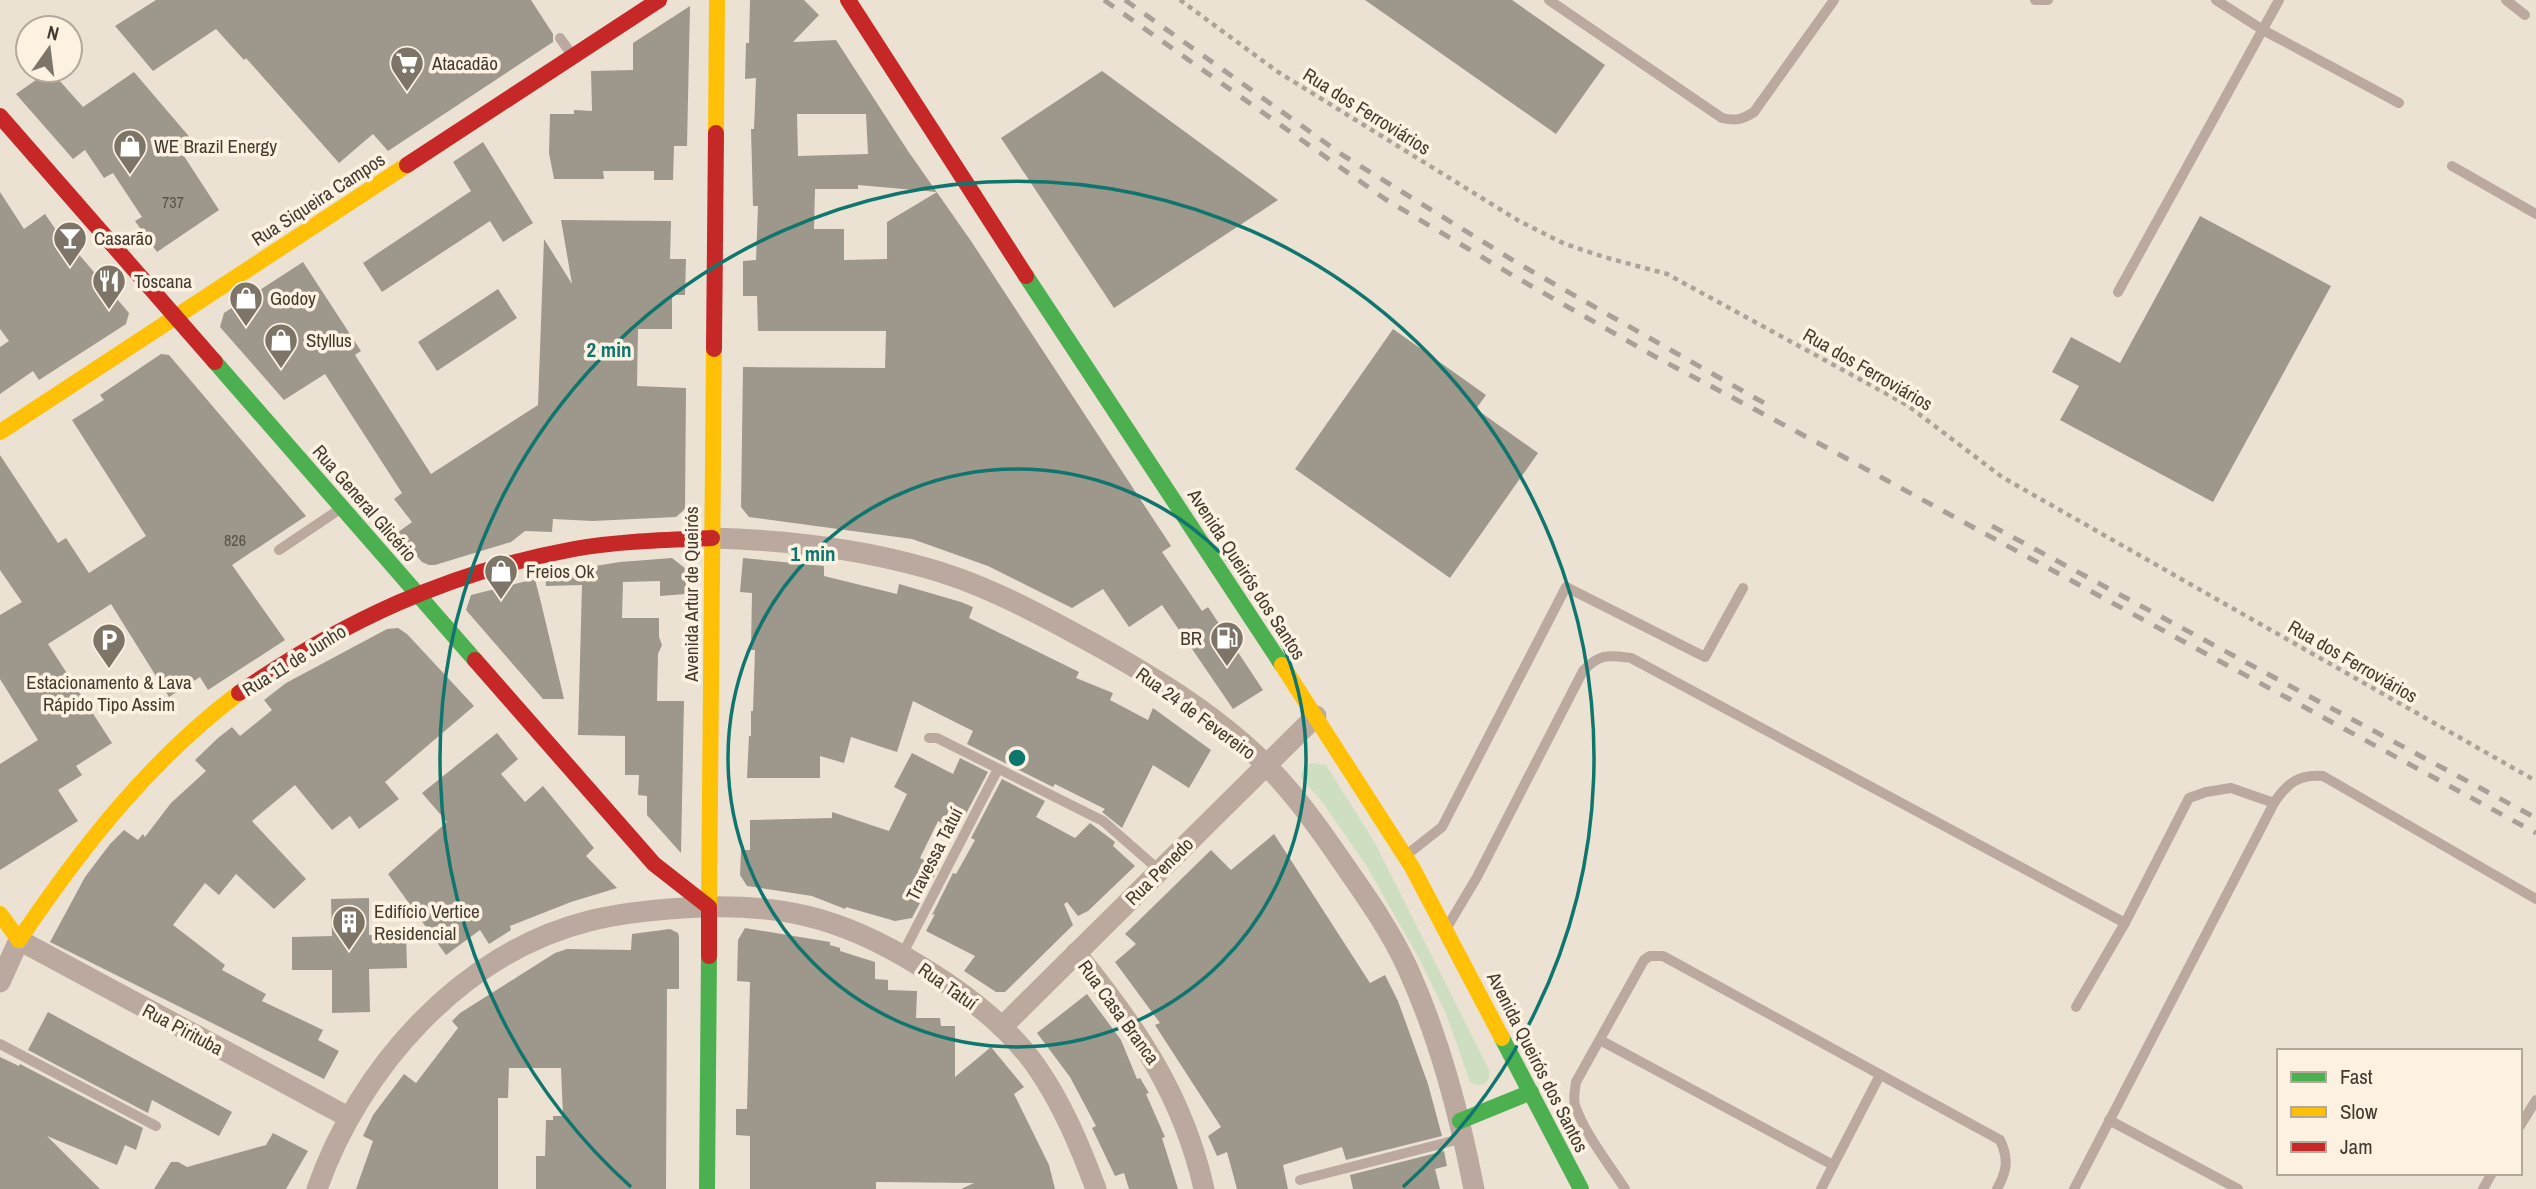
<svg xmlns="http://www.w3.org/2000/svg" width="2536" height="1189" viewBox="0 0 2536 1189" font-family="'Archivo Narrow',sans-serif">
<rect width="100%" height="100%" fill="#ece2d4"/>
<path fill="#cedec1" d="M1311,763L1326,765L1375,843L1489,1070V1079L1484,1084L1476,1085L1470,1082L1447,1016L1421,962L1366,865L1323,803L1301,777L1303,768Z"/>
<g fill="#9e978c" fill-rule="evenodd">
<path d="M156,0H531L553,34V42L388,151L373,134L339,163L246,58L244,60L216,29L153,71L115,26Z"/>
<path d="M750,0H804L819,15L793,42L836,40L908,151L971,241L1171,546L1162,552L1202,611L1208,607L1263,690L1233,709L1162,605L1129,627L1103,589L1072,608L988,566L912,539L749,517L741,507L743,367L885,368L886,331H758L757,296H743V261L756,260L758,206H753L751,129H754L756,78L745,79L746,43H749ZM797,114H866L868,154L798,156ZM858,185L937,192L887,222V259L844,260V229H814L815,189H858Z"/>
<path d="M1365,0H1512L1605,65L1556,134Z"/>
<path d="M690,6L687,146H674L673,180H654V171H603L604,179H554L549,153L550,114H574V110L592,111L591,71L633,70V43Z"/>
<path d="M50,70L83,107L134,72L198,147L184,156L219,210L157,252L135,221L142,217L113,173L104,178L85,150L73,159L16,94Z"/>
<path d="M1102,71L1278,200L1114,308L1001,138Z"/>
<path d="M483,142L533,223L503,242L490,221L382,292L363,263L471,191L453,162Z"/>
<path d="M0,192L24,229L45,214L67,246L70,244L129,313L126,324L39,380L33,371L0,394V347L9,341L0,329Z"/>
<path d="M2200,216L2331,286L2213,502L2060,420L2079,386L2052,372L2071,337L2120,363Z"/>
<path d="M561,220L671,221L670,259H686L685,295H672V329H638L637,386L686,388L685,509L676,517L593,521L553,519L552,532L525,531L511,542L435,565H429L422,562L397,533L412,522L394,499L402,493L325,374L284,400L220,327L224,313L303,262L361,351L355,355L431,474L538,405L544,239L572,284Z"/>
<path d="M498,289L517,318L437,371L418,342Z"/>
<path d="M1393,329L1486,395L1476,409L1538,453L1450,578L1295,469Z"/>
<path d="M161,354L169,355L306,516L232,565L285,640L208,690L200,677L169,697L111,604L48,644L112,743L76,766L82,775L58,790L78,821L0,870V764L38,740L0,679V615L22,602L0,570V455L58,543L66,538L89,573L146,536L72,420L104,400L100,395Z"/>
<path d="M672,558L686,569V594L660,596V581L623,582L622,618H659V637L662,645L658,654L657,701H684L681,853L647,815V796L638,795L639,775H625V736L578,735L582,585L546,586L545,574L620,562Z"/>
<path d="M743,558L824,566V576L897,594L899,584L961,602L973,607L969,618L1079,672L1076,678L1113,693L1110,700L1148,720L1153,708L1211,750L1189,788L1153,765L1122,828L1102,812L1105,809L1055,784L1053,787L967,744L973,731L913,701L897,752L851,737L844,763L820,756V778H747L749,736H751V711H753L755,650H751L752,593L740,592Z"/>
<path d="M535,579L543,611L564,699H543L466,610L471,595Z"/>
<path d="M398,628L407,634L474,706L385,782L399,799L359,829L350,816L332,830L295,785L252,821L306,879L274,909L236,874L219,895L205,883L173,925L225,965L222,970L266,994L262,1001L323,1030L318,1040L339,1051L324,1079L50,942L85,877L110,844L124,830L138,840L143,834L145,837L171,803L206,771L195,760L218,738L232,727L240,736L272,710L264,700L286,683L387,629Z"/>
<path d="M497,733L518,759L501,774L525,802L543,786L594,848L586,856L617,888L571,902L510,926L511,930L489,944L480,930L446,955L388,874L447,822L422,793Z"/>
<path d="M912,753L953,774L960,758L988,772L957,831L938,821L920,858L939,867L912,918L895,921L846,907L845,909L812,896L747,886L740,875L741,850H750V820L832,818V812L889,831L907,794L894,787Z"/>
<path d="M1002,779L1045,801L1036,817L1075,838L1090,823L1115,842L1113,846L1135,866L1088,911L1078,916L1067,902L1064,904L1073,925L1005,992H996L964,971L975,956L926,931L935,914L932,915L953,873L956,874L975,840L971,838Z"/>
<path d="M1274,834L1370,983L1385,975L1398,1001L1428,1084L1442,1136L1346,1160L1342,1147L1283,1165L1288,1189H1237L1227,1152L1217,1156L1208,1136L1221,1127L1155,1025L1160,1023L1115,962L1136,944L1125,934L1211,850L1231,870Z"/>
<path d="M369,898V935H406L407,968L369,969L370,1012L332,1013V970H292V937L332,936L331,899Z"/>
<path d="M745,928L830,942V945L840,948V951L875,962V979L888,980V990L917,991L916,1018H940L941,1026H955V1077L991,1047L1024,1087L1014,1094L1049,1165L1055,1189H961L974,1183L876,1182V1189H750V1136L736,1135V1109H747L748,1072L750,982L737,981L738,940Z"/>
<path d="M670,929L678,933L679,937V989H667L666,1189H536V1156H545L546,1120H553V1116H563L561,1068H509L508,1098H498V1189H356L373,1141L363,1136L373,1115L404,1074L416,1083L458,1028L452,1021L460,1013L555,953L567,949L631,950L632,934Z"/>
<path d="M1087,994L1121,1040L1137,1079L1140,1078L1149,1093L1146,1094L1165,1137L1162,1138L1178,1189H1129L1124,1173L1115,1176L1092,1128L1096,1126L1070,1077L1037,1033Z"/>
<path d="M48,1012L232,1112L219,1136L152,1100L148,1113L28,1050Z"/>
<path d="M0,1057L19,1066L20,1064L143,1128L136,1150L125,1145L117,1165L47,1136L100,1189H0Z"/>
<path d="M273,1133L308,1151L286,1189H154L171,1162H178L187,1167L266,1145Z"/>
<path d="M1444,1151L1447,1166L1435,1169L1440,1189H1353L1350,1175Z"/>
</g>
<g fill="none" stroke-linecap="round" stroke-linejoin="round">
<path stroke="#aea29a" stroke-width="4.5" stroke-dasharray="5 5" stroke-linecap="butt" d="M1180,0L1278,72L1519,221L1565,244L1604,257L1667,274L1907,405L2002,477L2536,781"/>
<g stroke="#bba9a0" stroke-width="10">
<path d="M1549,0L1722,118C1735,121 1742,120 1754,112L1834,0"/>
<path d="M2035,0H2048"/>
<path d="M2216,0L2263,30L2399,103"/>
<path d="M2506,0L2525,15"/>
<path d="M560,38L572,55"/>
<path d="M2452,166L2536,214"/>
<path d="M2118,292L2279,0"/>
<path d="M279,550L340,509"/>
<path d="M929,738H937L1103,821L1160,871"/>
<path d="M1409,853L1442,827L1566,587L1705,657L1743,588"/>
<path d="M1449,924L1477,877L1583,671C1600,653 1608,655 1631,658L2125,923"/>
<path d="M902,955L998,769"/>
<path d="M2076,1007L2125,923L2189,798L2206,792L2231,788L2274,803"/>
<path d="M1600,1040L1833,1165"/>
<path d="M0,1044L156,1126"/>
<path d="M2109,1120L2238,1189"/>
<path d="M2520,1126L2536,1100"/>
<path d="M1300,1180L1464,1138"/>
<path d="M1625,1189C1609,1164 1584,1133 1575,1105C1573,1098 1575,1090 1576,1082L1644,960L1650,956H1663L2000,1140C2009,1159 2007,1171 1997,1189"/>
<path d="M1821,1189L1880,1075"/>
<path d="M2074,1189L2274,803C2287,783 2299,774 2323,776L2536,899"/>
<path d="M2483,1189L2492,1173"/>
</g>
<g stroke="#bba9a0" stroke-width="21">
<path d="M712,538C783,540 855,548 923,567C976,581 1026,607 1074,633C1139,668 1216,713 1268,767C1297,797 1321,831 1345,866C1368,899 1391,932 1408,969C1440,1040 1459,1113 1474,1189"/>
<path d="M1076,953C1136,1027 1183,1095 1204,1189"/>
<path d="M0,982L19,940L348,1117"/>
<path d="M1002,1027L1316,716"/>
<path d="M317,1189C359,1069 461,953 589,921C620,913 652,910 683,908C777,902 840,916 920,966C963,992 1007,1025 1036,1066C1062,1103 1080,1146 1096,1189"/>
</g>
<g stroke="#4caf50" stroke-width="16">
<path d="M1026,276L1282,665"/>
<path d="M215,362L475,660"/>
<path d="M1502,1038L1581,1189"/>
<path d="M1460,1121L1531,1092"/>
<path d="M707,1189L709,956"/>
</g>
<g stroke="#ffc107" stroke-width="16">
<path d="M716,133L717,0"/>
<path d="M0,432L407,165"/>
<path d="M1282,665L1412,867L1502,1038"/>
<path d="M709,907L714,349"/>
<path d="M0,914L19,940"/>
<path d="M19,940C82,847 149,761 239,693"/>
</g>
<g stroke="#c62828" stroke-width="16">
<path d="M848,0L1026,276"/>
<path d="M0,116L215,362"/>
<path d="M407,165L659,0"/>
<path d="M714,349L716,133"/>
<path d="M475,660L654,864L709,907V956"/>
<path d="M239,693C344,621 448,572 574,549C619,541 666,540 712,538"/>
</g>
<g stroke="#aba097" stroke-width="5" stroke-dasharray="12 12" stroke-linecap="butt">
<path d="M1104,0L1385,199L1512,275L1654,356L1818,443L2536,833"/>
<path d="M1125,0L1344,156L1519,264L1764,403"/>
<path d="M1992,526L2536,818"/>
</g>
</g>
<g fill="none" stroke="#0f766e" stroke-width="3.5">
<circle cx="1017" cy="758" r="289"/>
<path d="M631 1187A577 577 0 1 1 1403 1187"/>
</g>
<defs>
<g id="supermarket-pin" transform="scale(1.75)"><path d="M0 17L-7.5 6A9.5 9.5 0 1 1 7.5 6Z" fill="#7e7569" stroke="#fdf2e2"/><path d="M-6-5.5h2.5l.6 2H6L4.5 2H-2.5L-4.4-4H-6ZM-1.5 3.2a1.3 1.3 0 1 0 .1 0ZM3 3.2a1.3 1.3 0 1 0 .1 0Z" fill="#fff"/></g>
<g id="shop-pin" transform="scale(1.75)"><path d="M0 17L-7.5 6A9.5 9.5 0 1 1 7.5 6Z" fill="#7e7569" stroke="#fdf2e2"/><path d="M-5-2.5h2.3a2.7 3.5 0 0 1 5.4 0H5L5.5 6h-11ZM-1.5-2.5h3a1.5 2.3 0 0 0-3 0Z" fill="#fff"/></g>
<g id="bar-pin" transform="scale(1.75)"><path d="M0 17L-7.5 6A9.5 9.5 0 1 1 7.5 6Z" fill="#7e7569" stroke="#fdf2e2"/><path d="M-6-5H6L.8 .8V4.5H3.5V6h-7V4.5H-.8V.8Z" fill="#fff"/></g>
<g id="restaurant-pin" transform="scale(1.75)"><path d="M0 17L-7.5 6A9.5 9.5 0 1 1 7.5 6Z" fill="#7e7569" stroke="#fdf2e2"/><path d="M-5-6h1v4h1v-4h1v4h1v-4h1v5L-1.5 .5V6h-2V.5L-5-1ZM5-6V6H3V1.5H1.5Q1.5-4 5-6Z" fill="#fff"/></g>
<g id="fuel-pin" transform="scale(1.75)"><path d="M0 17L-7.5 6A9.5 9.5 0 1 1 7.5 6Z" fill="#7e7569" stroke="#fdf2e2"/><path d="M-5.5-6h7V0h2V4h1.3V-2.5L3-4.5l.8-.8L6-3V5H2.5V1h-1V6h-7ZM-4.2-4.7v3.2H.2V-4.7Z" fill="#fff"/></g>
<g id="parking-pin" transform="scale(1.75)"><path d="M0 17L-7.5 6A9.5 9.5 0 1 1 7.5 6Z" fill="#7e7569" stroke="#fdf2e2"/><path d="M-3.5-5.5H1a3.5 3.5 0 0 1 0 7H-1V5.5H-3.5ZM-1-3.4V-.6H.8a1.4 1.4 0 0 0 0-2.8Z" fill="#fff"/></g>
<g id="building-pin" transform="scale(1.75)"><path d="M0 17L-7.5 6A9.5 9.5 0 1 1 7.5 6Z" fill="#7e7569" stroke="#fdf2e2"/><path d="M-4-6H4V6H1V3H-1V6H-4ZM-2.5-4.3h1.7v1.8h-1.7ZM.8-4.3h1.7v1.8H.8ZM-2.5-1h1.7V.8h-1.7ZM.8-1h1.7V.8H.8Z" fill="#fff"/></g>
</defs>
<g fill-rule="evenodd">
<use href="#supermarket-pin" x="407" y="63"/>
<use href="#shop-pin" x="130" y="146"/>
<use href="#bar-pin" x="70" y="238"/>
<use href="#restaurant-pin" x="109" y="281"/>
<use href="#shop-pin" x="246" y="298"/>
<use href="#shop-pin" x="281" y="340"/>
<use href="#shop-pin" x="501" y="571"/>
<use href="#fuel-pin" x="1227" y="638"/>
<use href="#parking-pin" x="109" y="640"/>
<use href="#building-pin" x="349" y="922"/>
</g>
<g text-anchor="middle" stroke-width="7" stroke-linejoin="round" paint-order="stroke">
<g font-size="16" fill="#595247">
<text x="173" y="208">737</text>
<text x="235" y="546">826</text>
</g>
<g font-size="19" fill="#423b30" stroke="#fdf2e2" text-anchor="start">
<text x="432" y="70">Atacadão</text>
<text x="154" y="153">WE Brazil Energy</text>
<text x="94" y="245">Casarão</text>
<text x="134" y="288">Toscana</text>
<text x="270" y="305">Godoy</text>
<text x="306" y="347">Styllus</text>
<text x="526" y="578">Freios Ok</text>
<text x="1202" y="645" text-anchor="end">BR</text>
<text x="109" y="689" text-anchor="middle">Estacionamento &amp; Lava<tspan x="109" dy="22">Rápido Tipo Assim</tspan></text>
<text x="374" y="918">Edifício Vertice<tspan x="374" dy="22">Residencial</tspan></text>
</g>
<g font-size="19" fill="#423b30" stroke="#fdf2e2">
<text transform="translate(1367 111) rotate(32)" y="7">Rua dos Ferroviários</text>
<text transform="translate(318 199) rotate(-33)" y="7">Rua Siqueira Campos</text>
<text transform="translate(1868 369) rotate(30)" y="7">Rua dos Ferroviários</text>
<text transform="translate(365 503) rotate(49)" y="7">Rua General Glicério</text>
<text transform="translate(1247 574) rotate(57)" y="7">Avenida Queirós dos Santos</text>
<text transform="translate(691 594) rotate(-90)" y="7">Avenida Artur de Queirós</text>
<text transform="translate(294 660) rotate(-32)" y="7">Rua 11 de Junho</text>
<text transform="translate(2353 661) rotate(30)" y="7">Rua dos Ferroviários</text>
<text transform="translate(1196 713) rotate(36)" y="7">Rua 24 de Fevereiro</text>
<text transform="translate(934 854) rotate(-63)" y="7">Travessa Tatuí</text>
<text transform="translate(1159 871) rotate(-45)" y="7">Rua Penedo</text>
<text transform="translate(948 986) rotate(35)" y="7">Rua Tatuí</text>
<text transform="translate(1119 1012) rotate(54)" y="7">Rua Casa Branca</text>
<text transform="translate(183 1029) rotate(28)" y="7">Rua Pirituba</text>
<text transform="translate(1538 1062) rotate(63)" y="7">Avenida Queirós dos Santos</text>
</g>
</g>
<circle cx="1017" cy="758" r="10" fill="#0f766e" stroke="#fdf2e2" stroke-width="3.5"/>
<g font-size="21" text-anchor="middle" font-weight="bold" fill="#0f766e" stroke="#fdf2e2" stroke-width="7" stroke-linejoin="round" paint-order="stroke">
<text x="609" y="357">2 min</text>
<text x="813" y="561">1 min</text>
</g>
<rect x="2277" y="1049" width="245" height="126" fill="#fdf2e2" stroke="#b2a99b" stroke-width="2"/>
<rect x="2291" y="1072" width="35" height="10" fill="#4caf50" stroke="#b2a99b" stroke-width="2"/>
<text x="2340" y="1084" font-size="21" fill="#423b30">Fast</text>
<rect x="2291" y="1107" width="35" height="10" fill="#ffc107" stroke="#b2a99b" stroke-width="2"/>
<text x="2340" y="1119" font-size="21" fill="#423b30">Slow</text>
<rect x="2291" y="1142" width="35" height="10" fill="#c62828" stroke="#b2a99b" stroke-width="2"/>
<text x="2340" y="1154" font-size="21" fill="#423b30">Jam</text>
<g transform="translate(49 49) rotate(14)"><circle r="33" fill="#fdf2e2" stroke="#b2a99b" stroke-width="2"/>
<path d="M0-5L12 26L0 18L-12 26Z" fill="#7e7569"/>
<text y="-10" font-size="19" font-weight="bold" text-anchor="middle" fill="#423b30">N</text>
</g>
</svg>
